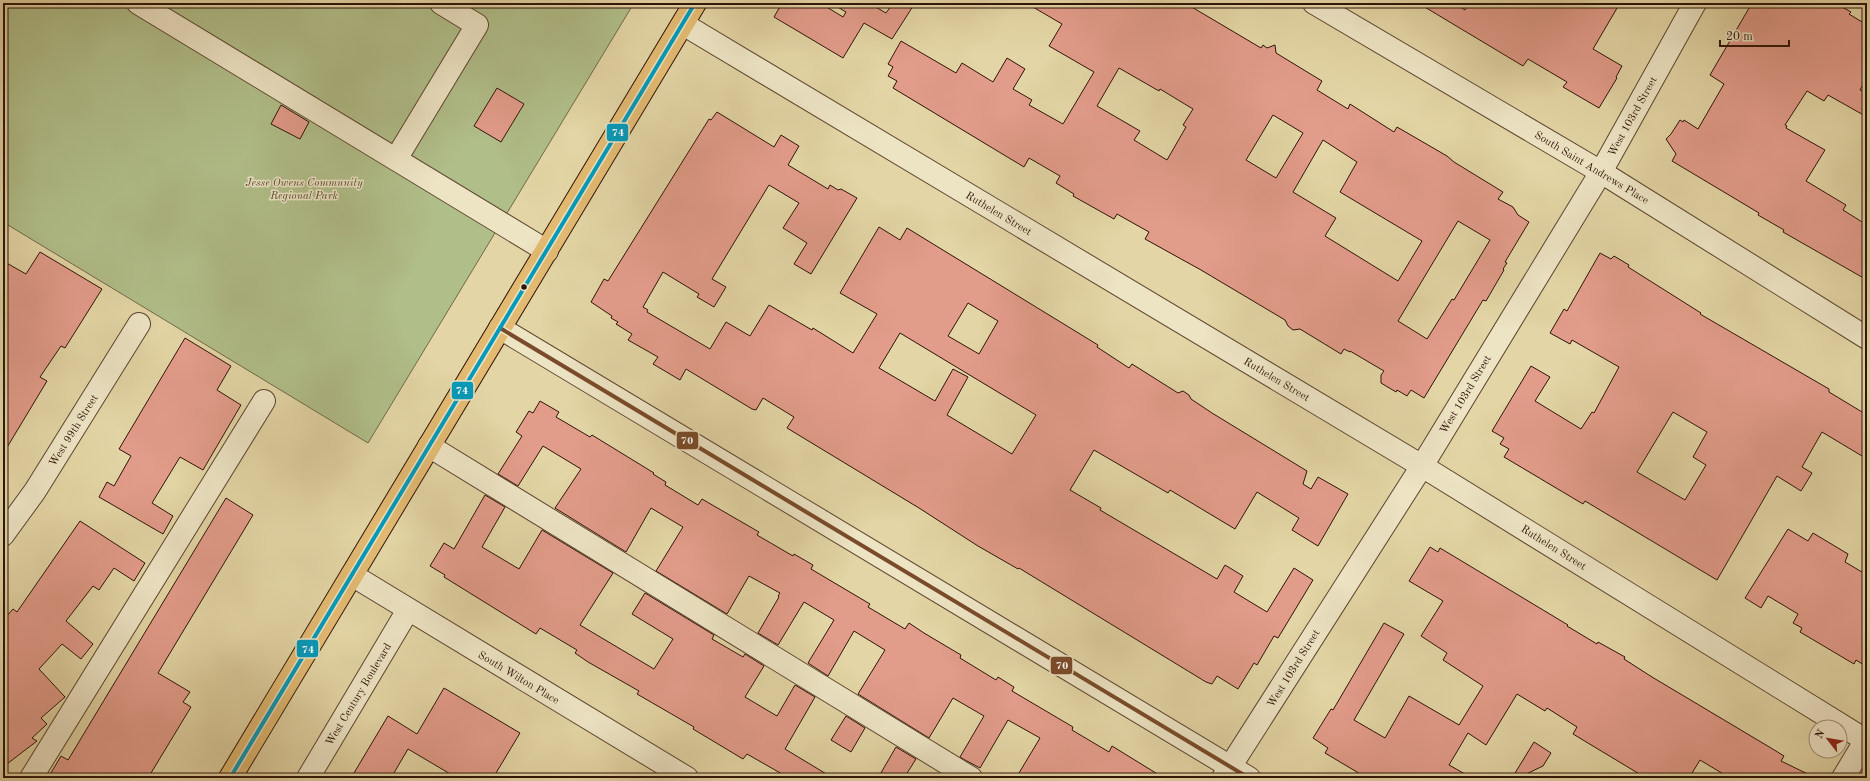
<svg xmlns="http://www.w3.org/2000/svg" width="1870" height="781" viewBox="0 0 1870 781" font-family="'Old Standard TT',serif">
<rect width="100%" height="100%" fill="#e3d5a5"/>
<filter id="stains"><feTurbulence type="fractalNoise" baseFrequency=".005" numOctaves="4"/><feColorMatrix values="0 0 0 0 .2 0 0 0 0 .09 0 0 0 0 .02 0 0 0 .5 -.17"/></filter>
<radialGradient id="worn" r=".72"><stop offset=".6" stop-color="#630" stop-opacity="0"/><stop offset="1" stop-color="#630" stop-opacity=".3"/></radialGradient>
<path fill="#b0be89" stroke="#706948" d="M3,3H634L368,443L3,222Z"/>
<g fill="#e29c8a" stroke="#2f1408" fill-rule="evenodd">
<path d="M782,3H820L843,17L846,12L831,3H876L874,6L886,13L893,3H915L892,39L864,23L843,58L774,17Z"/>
<path d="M1026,3H1185L1261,48L1263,45L1267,48L1275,45L1276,53L1322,81L1317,90L1348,109L1350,104L1394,132L1397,127L1447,156L1454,162L1503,192L1498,199L1513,207L1518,215L1529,222L1505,262L1507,263L1503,269L1504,270L1486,301L1483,300L1424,398L1411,390L1407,396L1397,390L1396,392L1381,383V375L1384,371L1350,351V352L1344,349L1341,354L1300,329L1293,330L1288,326L1285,320L1201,270L1145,239L1149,232L1117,214L1114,219L1073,196L1074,194L1056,183L1060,176L1029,158L1024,167L893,88L897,81L888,76L893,67L888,64L901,41L956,73L962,63L993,82L1007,58L1025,69L1013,89L1032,100L1029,105L1063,124L1094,72L1049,46L1062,24ZM1119,68L1159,91L1160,89L1193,109L1183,125L1186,127L1167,160L1134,140L1140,131L1097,106ZM1273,115L1303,133L1276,178L1246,160ZM1323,140L1357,162L1340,192L1422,241L1398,281L1325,236L1336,218L1293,192ZM1458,221L1490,240L1454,300L1452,299L1427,339L1398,321Z"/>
<path d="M1418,3H1454L1465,10L1469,3H1620L1593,49L1622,66L1616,77L1617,78L1599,108L1563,87L1567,82L1528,59L1523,66Z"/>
<path d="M1752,3H1835L1851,12L1849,14L1867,25V78L1860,90L1867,93V117L1828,95L1824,101L1807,91L1785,125L1787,126L1786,128L1825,150L1806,181L1846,205L1843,210L1867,225V280L1783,232L1784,230L1758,215L1759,213L1672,161L1676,154L1666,139L1671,134L1680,120L1683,122L1684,120L1698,129L1724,84L1710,75Z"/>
<path d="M497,88L524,104L501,142L474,126Z"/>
<path d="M281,105L309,122L300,139L271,124Z"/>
<path d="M717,112L774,147L781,135L799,146L788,165L828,189L830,185L838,190L841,189L857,198L811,274L794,264L807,243L783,228L799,203L769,185L712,279L726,287L714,307L697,297L699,294L663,272L643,307L648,310L647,312L710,349L726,322L750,336L769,305L812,330L813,328L853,353L877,314L840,293L879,227L900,240L907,228L1098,345L1097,347L1129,368L1132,364L1178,393L1183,391L1189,395L1191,399L1212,413L1307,471L1303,484L1311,489L1318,477L1348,494L1318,546L1292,530L1299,518L1257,492L1235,529L1170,490L1168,493L1094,450L1070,490L1101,508L1100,510L1217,579L1225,565L1243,576L1234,592L1267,612L1294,568L1313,580L1278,638L1274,636L1257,665L1254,663L1238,689L1217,676L1212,684L1206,682L1019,568L1018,569L978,546L919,508L787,428L794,417L763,398L756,410L752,409L686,369L680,380L653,364L658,357L628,340L632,334L616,324L618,322L611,318L612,316L591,302L604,279L608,281L709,119L711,120ZM968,303L998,321L979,354L948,336ZM900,333L1036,415L1012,454L947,415L968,377L953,369L935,401L879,368Z"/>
<path d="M40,252L102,289L65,348L61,346L40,377L47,381L3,454V261L26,274Z"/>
<path d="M1600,253L1611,259L1614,256L1629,265L1628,267L1701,313L1700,314L1829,389V392L1867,415V459L1822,432L1802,467L1812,473L1801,491L1777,476L1717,580L1585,501L1583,504L1504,457L1509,449L1500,444L1504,438L1492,431L1531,366L1550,377L1535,401L1581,429L1592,412L1594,413L1619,367L1572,340L1570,344L1550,333L1564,309L1567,311ZM1673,412L1707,432L1693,457L1706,465L1685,500L1637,472Z"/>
<path d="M185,338L231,366L217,390L241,405L203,470L180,457L152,503L173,516L163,534L99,497L107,482L114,486L131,456L119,449Z"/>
<path d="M540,401L559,412L556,417L590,437L592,435L654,473L653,474L666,482L665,485L698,505L702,499L759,532L757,535L793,556L794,554L813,565L811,569L870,604L868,607L905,629L909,623L924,633L961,655L960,658L996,680L998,677L1014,687L1012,691L1073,727L1072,730L1109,752L1112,746L1164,778H1016L1040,738L1008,720L980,768L965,760L960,757L984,716L953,698L929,738L858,694L885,650L854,631L828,676L808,663L834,620L804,602L778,645L758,633L779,597L778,596L780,593L749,576L727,614L656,571L683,527L651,508L626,552L555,508L581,469L543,446L518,486L498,474L522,436L516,432L529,411L533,413Z"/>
<path d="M485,495L505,507L482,547L519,569L542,530L613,573L580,625L654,669L673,639L632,614L645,593L714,635L712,639L743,657L745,654L764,666L745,697L777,716L795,685L815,697L785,749L833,778H789L747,754L743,759L693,729L694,727L637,694L639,691L588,662L575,653L577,650L540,628L536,634L444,577L445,575L430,566L444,543L454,549Z"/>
<path d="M226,498L253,515L158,673L190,692L183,702L191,707L148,778H48L61,756L68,760Z"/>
<path d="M80,521L145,563L134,581L114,568L99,590L93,586L66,621L93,644L81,659L62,644L39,669L65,697L41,718L47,724L32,738L37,741L3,767V620L13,609L17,612Z"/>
<path d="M1788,529L1808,541L1813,533L1848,554L1845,562L1867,575V667L1856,660L1854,664L1800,632L1802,628L1793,623L1798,614L1768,596L1761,608L1745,598Z"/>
<path d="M1430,547L1438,552L1440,548L1568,625L1567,626L1597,644L1598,642L1625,657L1624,659L1652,677L1771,748L1784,756L1781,761L1816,778H1749L1740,773L1736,778H1730L1700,760L1689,778H1646L1573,734L1577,727L1547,708L1545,711L1517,694L1486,745L1468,733L1449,765L1472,778H1367L1325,753L1328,748L1313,738L1331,709L1333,710L1384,623L1404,634L1354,720L1385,738L1409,696L1459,725L1483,686L1443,660L1447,653L1421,636L1443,601L1409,581Z"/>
<path d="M444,688L520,733L493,778H457L408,749L391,778H351L388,716L417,734Z"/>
<path d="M846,716L865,728L851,752L831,740Z"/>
<path d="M1534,742L1551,753L1543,766L1518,778H1512Z"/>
<path d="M896,747L916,759L904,778H878Z"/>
</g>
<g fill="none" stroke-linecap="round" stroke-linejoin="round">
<g stroke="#5c442f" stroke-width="24">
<g id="minor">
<path d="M138,3L547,251"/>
<path d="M1314,3L1601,172L1867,338"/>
<path d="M683,24L1422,466L1867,741"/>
<path d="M396,159L477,25L441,3"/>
<path d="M500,328L1249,778"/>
<path d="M429,446L971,778"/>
<path d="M3,535L35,491L139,324"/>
<path d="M352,575L687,778"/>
<path d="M31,778L264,401"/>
<path d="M308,778L408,610"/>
<path d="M1223,778L1422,466L1601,172L1695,3"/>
<path d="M1843,778L1867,738"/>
</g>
</g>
<g stroke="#2f1408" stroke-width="24">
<path id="major" d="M230,778L695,3"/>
</g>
<use href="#minor" stroke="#ede4c4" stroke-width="22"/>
<use href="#major" stroke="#e2ba72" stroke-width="22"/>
<g stroke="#ede4c4" stroke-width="7">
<path id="bus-1" d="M500,328L1249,778"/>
</g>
<g stroke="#ede4c4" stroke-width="7">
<path id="bus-2" d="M230,778L695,3"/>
</g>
<use href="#bus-1" stroke="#7a4b2a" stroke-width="4"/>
<use href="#bus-2" stroke="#059aba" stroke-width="4"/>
</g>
<circle fill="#2f1408" stroke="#ede4c4" stroke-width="1.5" cx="524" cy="287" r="3.5"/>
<g text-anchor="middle" stroke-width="3" stroke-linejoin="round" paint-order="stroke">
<g font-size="11" fill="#2f1408" stroke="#ede4c4">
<text transform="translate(1632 116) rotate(-61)" y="4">West 103rd Street</text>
<text transform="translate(1592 167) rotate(31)" y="4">South Saint Andrews Place</text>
<text transform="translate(999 213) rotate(31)" y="4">Ruthelen Street</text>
<text transform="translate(1277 379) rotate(31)" y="4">Ruthelen Street</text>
<text transform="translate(1465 394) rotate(-59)" y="4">West 103rd Street</text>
<text transform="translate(73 430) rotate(-58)" y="4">West 99th Street</text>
<text transform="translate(1554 547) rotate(32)" y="4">Ruthelen Street</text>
<text transform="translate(1293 668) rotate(-58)" y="4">West 103rd Street</text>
<text transform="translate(519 677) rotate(31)" y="4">South Wilton Place</text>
<text transform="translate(358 694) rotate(-59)" y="4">West Century Boulevard</text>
</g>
<g font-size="11" font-style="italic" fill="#56472f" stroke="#ede4c4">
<text x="304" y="186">Jesse Owens Community<tspan x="304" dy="13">Regional Park</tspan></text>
</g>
</g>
<g stroke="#ede4c4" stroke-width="1.5">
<rect x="606" y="123" width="23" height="19" rx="4" fill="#059aba"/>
<rect x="451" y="381" width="23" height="19" rx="4" fill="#059aba"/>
<rect x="676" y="431" width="23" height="19" rx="4" fill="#7a4b2a"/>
<rect x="296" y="639" width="23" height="19" rx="4" fill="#059aba"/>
<rect x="1050" y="656" width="23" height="19" rx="4" fill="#7a4b2a"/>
</g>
<g font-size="11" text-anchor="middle" font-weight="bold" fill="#fff">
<text x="618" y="136">74</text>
<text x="462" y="394">74</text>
<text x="687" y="444">70</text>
<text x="308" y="653">74</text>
<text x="1062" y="669">70</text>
</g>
<rect width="1870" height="781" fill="none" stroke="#e3d5a5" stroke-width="16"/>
<rect x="4" y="4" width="1862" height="773" fill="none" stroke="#2f1408" stroke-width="2"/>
<rect x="8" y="8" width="1854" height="765" fill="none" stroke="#2f1408"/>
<g transform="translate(1828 739) rotate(301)"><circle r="19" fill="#ede4c4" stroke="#a19179"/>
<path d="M0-3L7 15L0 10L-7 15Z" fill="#8f2418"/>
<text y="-6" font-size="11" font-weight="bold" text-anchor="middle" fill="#2f1408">N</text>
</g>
<path d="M1720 40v6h69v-6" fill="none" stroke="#2f1408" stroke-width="2"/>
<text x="1726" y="40" font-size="12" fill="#2f1408" stroke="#ede4c4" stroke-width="3" paint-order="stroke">20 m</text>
<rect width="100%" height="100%" filter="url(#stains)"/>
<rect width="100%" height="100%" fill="url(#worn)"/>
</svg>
